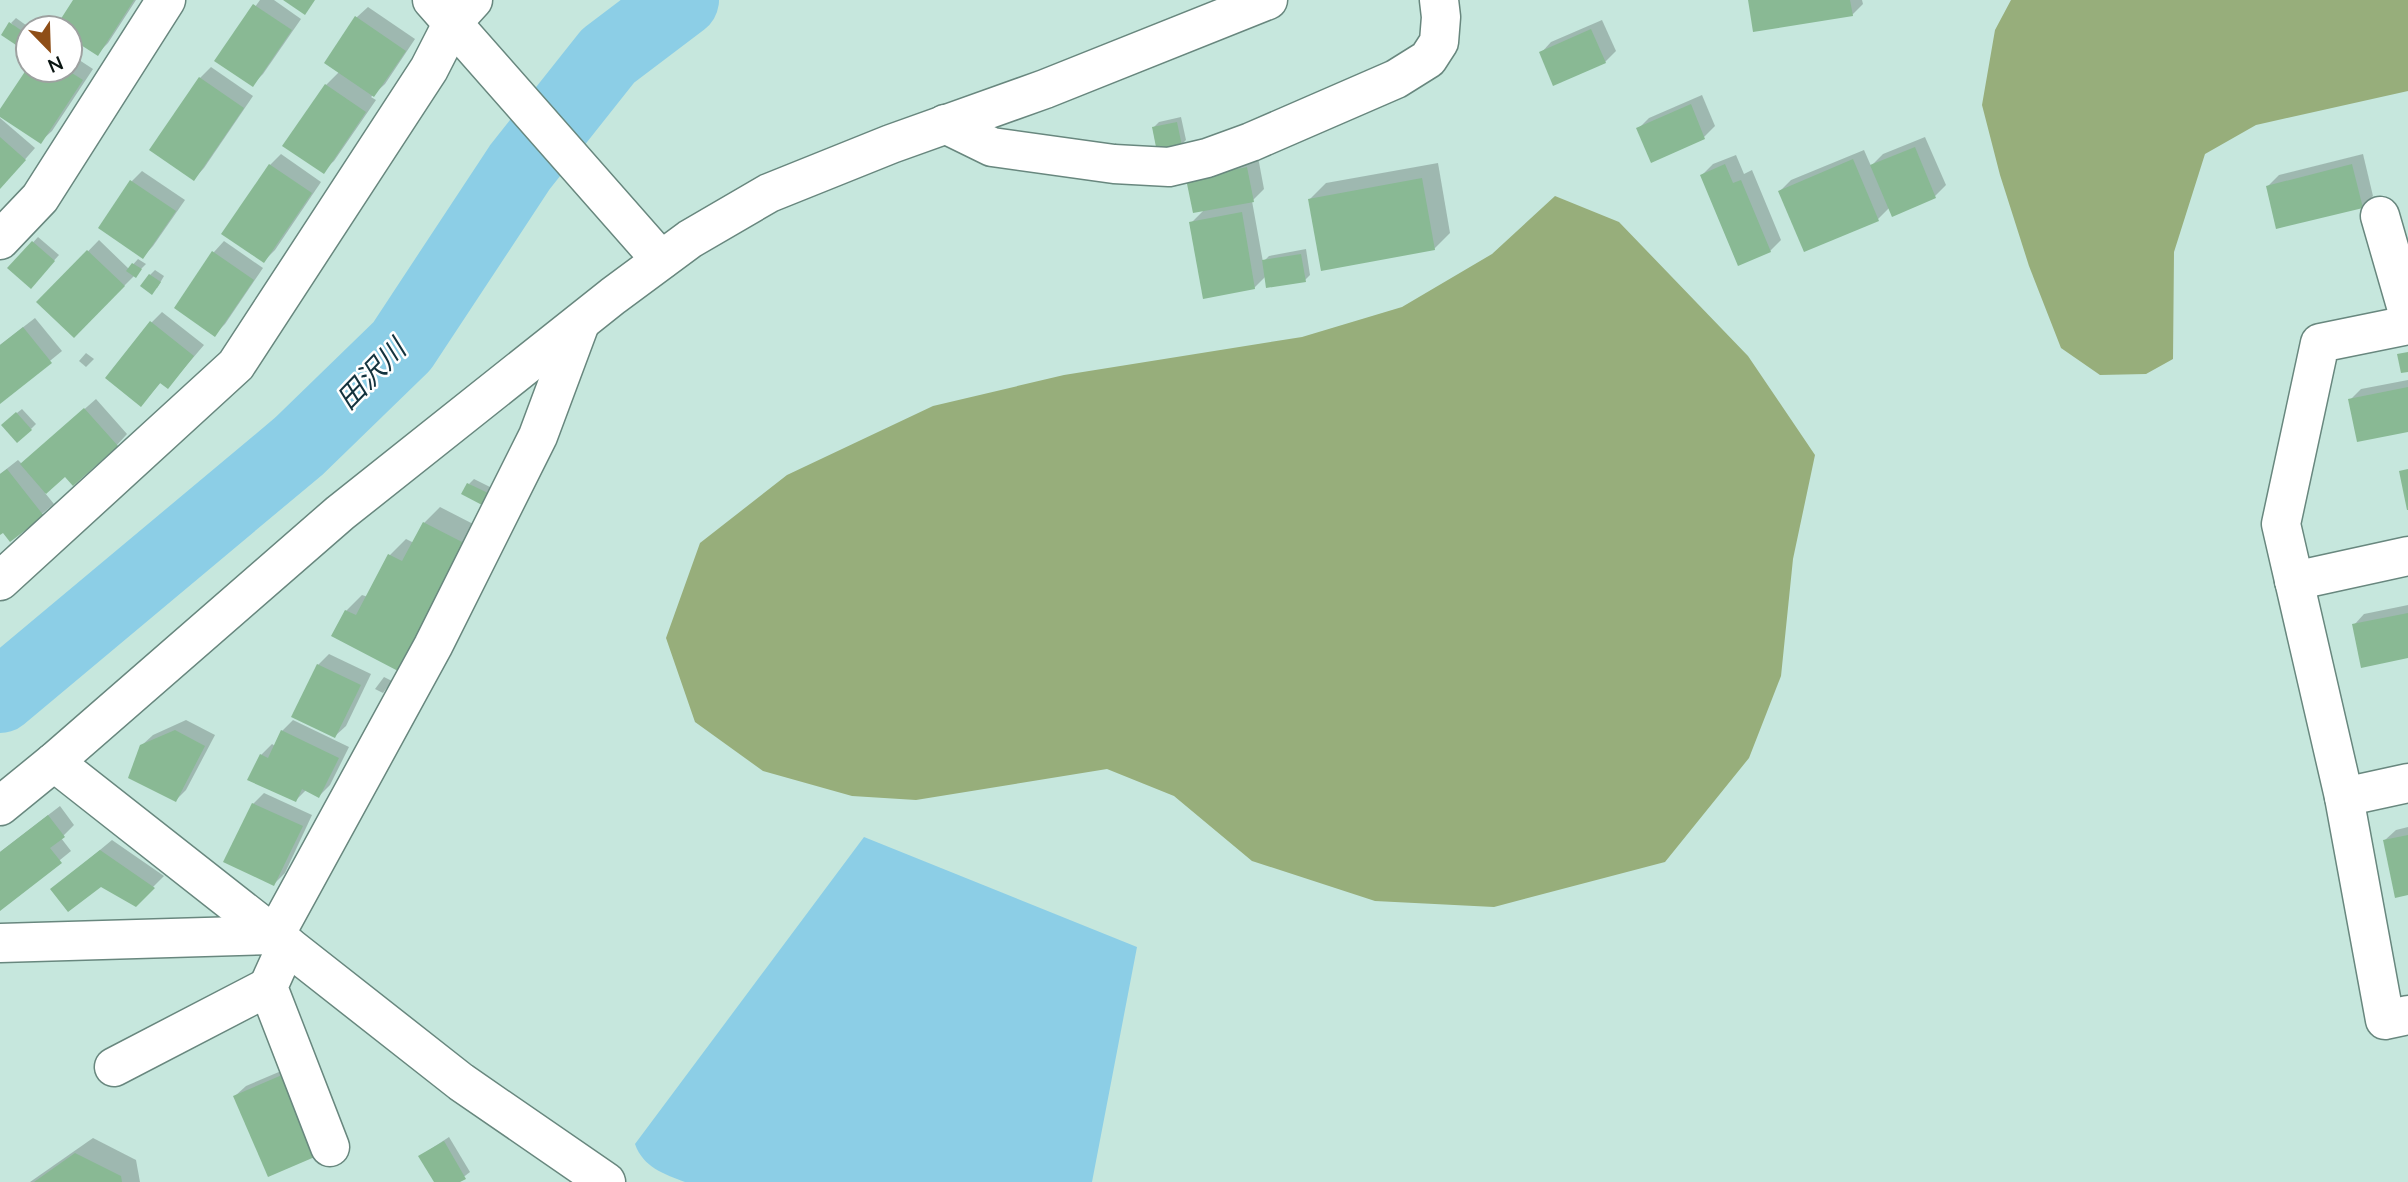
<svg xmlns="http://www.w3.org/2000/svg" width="2408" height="1182" viewBox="0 0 2408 1182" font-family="Mulish,'Noto Sans JP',sans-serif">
<rect width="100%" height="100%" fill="#c6e7dd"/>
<g fill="#97ae7b">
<path d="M2011,0H2408V91L2256,125L2205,154L2174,252L2173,359L2146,374L2100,375L2061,348L2029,266L2000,175L1982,105L1995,30Z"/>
<path d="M1555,196L1619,222L1748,356L1815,455L1793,559L1781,676L1749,758L1665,862L1494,907L1375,901L1252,861L1174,796L1107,769L916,800L852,796L763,771L695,722L666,638L700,543L787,475L933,406L1064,375L1302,337L1402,307L1492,254Z"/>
</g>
<path fill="#8ccee6" d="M864,837L1137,947L1092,1182H685C664,1174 643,1167 635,1144Z"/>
<g fill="#0003">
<path d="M76,0H136L108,43L97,54L70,36V28H58Z"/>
<path d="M260,0H274L301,19L263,74L252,85L216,60Z"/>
<path d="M1750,0H1862L1863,4L1852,15Z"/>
<path d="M368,7L415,39L385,84L371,97L376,100L334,161L323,171L285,145L326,85L340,71L357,17Z"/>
<path d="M16,18L30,28H28V40L11,23Z"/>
<path d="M1602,20L1616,51L1605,62L1541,53L1551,42Z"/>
<path d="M70,54L93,69L52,131L41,141L0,116V112L28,70H70Z"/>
<path d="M211,67L253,96L204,168L194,179L200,78Z"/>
<path d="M1702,95L1715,126L1704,137L1638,129L1649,118Z"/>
<path d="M1181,117L1186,140L1181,145L1154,127L1159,122Z"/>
<path d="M0,118L35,148L0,188Z"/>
<path d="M1925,137L1946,185L1935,196L1890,207L1878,219L1780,191L1791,180L1864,150L1871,166L1883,154Z"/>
<path d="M281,154L321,182L275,250L264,261L270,165Z"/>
<path d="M2363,154L2373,196L2363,206L2268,186L2279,175Z"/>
<path d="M1736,155L1744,174L1752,170L1781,240L1770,251L1702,175L1713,164Z"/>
<path d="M1258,157L1264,189L1252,201L1263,262L1269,256L1306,249L1310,275L1305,280L1266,276L1254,288L1191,223L1204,210L1188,180Z"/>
<path d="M1438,163L1450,233L1434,249L1310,199L1326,183Z"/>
<path d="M142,171L185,200L153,246L143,257L132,181Z"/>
<path d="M38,237L59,255L31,286L10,268Z"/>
<path d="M99,240L129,269L138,259L146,264L74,336L39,302Z"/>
<path d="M224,241L263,268L225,324L215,334L176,307L214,252Z"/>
<path d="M155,270L164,276L157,288L150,275Z"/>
<path d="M162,312L204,345L168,387L162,381L141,405L151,323Z"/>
<path d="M35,318L62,351L0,402V345Z"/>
<path d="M86,353L94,359L86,367L79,361Z"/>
<path d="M2408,380V430L2350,400L2361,389Z"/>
<path d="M96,399L127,434L117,445L65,475L45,493L54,504L10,540L3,531L0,533V474L18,460L22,464Z"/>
<path d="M22,409L36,424L31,429L8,420Z"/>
<path d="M474,479L492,488L486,497L469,484Z"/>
<path d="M440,507L479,527L414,653L398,669L346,611L362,595L368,597L390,555L406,539L414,543L424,523Z"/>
<path d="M2408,605V657L2354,625L2364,614Z"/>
<path d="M329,654L371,674L346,726L335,736L318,665Z"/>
<path d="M384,677L392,681L383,693L375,689Z"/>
<path d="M186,720L215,735L186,790L176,800L141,746L153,735Z"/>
<path d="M293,720L349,747L330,785L319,796L306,790L296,800L261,755L272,744L275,746L282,731Z"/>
<path d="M264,793L312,815L285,873L274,884L253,804Z"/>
<path d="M60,806L74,825L61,838L71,851L0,909V852Z"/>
<path d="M2408,827V893L2385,840L2396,830Z"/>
<path d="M112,840L164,876L135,905L101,884L53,889Z"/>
<path d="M293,1066L326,1144L235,1096L246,1086Z"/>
<path d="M449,1137L470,1172L457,1182H436L420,1156Z"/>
<path d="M93,1138L136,1160L140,1182H30Z"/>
</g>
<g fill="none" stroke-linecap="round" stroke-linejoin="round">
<path stroke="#8ccee6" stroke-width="74" d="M0,696L299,446L402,346L520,167L608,56L682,0"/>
</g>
<g fill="#89b994">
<path d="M73,0H134L98,56L70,38V28H55Z"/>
<path d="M283,0H315L305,15Z"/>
<path d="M1748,0H1850L1853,16L1753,32Z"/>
<path d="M253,4L292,30L253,87L214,61Z"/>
<path d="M355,16L406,51L374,97L324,63Z"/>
<path d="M9,22L28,35V41L22,49L1,35Z"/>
<path d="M1591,29L1606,63L1553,86L1539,52Z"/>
<path d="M28,67V70H67L83,80L41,144L0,117V109Z"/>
<path d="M199,77L244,108L194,181L149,150Z"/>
<path d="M325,84L366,112L324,174L282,146Z"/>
<path d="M1691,104L1705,139L1651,163L1636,128Z"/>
<path d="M1177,122L1182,146L1157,152L1152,127Z"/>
<path d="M0,137L26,160L0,189Z"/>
<path d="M1915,147L1936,198L1892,217L1870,165Z"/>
<path d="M1853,159L1879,221L1804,252L1778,191Z"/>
<path d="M269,164L312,193L264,263L221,234Z"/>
<path d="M1725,164L1733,183L1741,180L1771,252L1738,266L1700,175Z"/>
<path d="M2352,164L2363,208L2276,229L2266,186Z"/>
<path d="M1247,167L1254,202L1193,213L1186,179Z"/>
<path d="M1422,178L1435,250L1321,271L1308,199Z"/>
<path d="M130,180L176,211L143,259L98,228Z"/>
<path d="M1242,212L1255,289L1203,299L1189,222Z"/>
<path d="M32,241L55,261L31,289L7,268Z"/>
<path d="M87,250L125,286L74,338L36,302Z"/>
<path d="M212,251L254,280L215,337L174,308Z"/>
<path d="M1301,254L1306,282L1266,288L1262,260Z"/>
<path d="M132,263L142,269L136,278L126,271Z"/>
<path d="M149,274L161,282L152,295L140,286Z"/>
<path d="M150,321L194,356L168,389L160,383L141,407L105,378Z"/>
<path d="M23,327L52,363L0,404V345Z"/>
<path d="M2408,352V372L2401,373L2397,354Z"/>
<path d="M2408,387V432L2357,442L2348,399Z"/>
<path d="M84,408L118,446L73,486L65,477L46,494L20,464Z"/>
<path d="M16,412L32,430L17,443L1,425Z"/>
<path d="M7,469L44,516L10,542L3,533L0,535V474Z"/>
<path d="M2408,469V510H2407L2399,471Z"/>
<path d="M467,483L488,493L482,505L461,494Z"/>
<path d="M423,522L464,543L398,671L331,636L345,610L356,615L388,554L402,561Z"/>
<path d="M2408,613V658L2361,668L2352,624Z"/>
<path d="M317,664L361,685L335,738L291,717Z"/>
<path d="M175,730L205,746L176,802L128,778L140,745Z"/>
<path d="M281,730L339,758L319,798L302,789L296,802L247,780L260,754L268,758Z"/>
<path d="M252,803L303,826L274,886L223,862Z"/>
<path d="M48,815L65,837L50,848L62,863L0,911V852Z"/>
<path d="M2408,835V895L2395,898L2383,840Z"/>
<path d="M100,850L155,888L136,907L101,887L68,912L50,889Z"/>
<path d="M282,1075L317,1156L268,1177L233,1096Z"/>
<path d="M444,1141L466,1179L460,1182H434L418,1156Z"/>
<path d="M75,1153L121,1176L122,1182H34Z"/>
</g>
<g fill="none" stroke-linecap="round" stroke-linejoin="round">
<g stroke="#68877e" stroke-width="41">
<g id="minor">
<path d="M432,0L661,260"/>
<path d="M945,124L992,147L1114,164L1169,167L1207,158L1251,142L1396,79L1428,59L1439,42L1441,17L1439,0"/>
<path d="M2380,216L2408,313"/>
<path d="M0,240L40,198L166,0"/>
<path d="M2408,325L2320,343L2281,524L2344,797L2385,1020L2408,1015"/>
<path d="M0,581L236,365L429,69L453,22L473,0"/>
<path d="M2294,581L2408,556"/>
<path d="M54,762L461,1082L606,1182"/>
<path d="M2344,797L2408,783"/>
<path d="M0,806L54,762L340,513L613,296L690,239L769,193L891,144L1045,89L1268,0"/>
<path d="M0,943L275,935L433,646L538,436L579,326"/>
<path d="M287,945L268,987L330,1147"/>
<path d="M114,1067L268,987"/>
</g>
</g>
<use href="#minor" stroke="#fff" stroke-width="38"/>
</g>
<g text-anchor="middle" stroke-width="5" stroke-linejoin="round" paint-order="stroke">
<g font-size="28" font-style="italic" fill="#14333e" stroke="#fff">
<text transform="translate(371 374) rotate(-46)" y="10">田沢川</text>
</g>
</g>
<g transform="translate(49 49) rotate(157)"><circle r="33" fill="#ffffff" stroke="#9da1a0" stroke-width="2"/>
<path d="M0-5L12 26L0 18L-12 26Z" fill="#8e4e17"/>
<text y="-10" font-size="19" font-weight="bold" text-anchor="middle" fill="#091411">N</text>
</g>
</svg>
